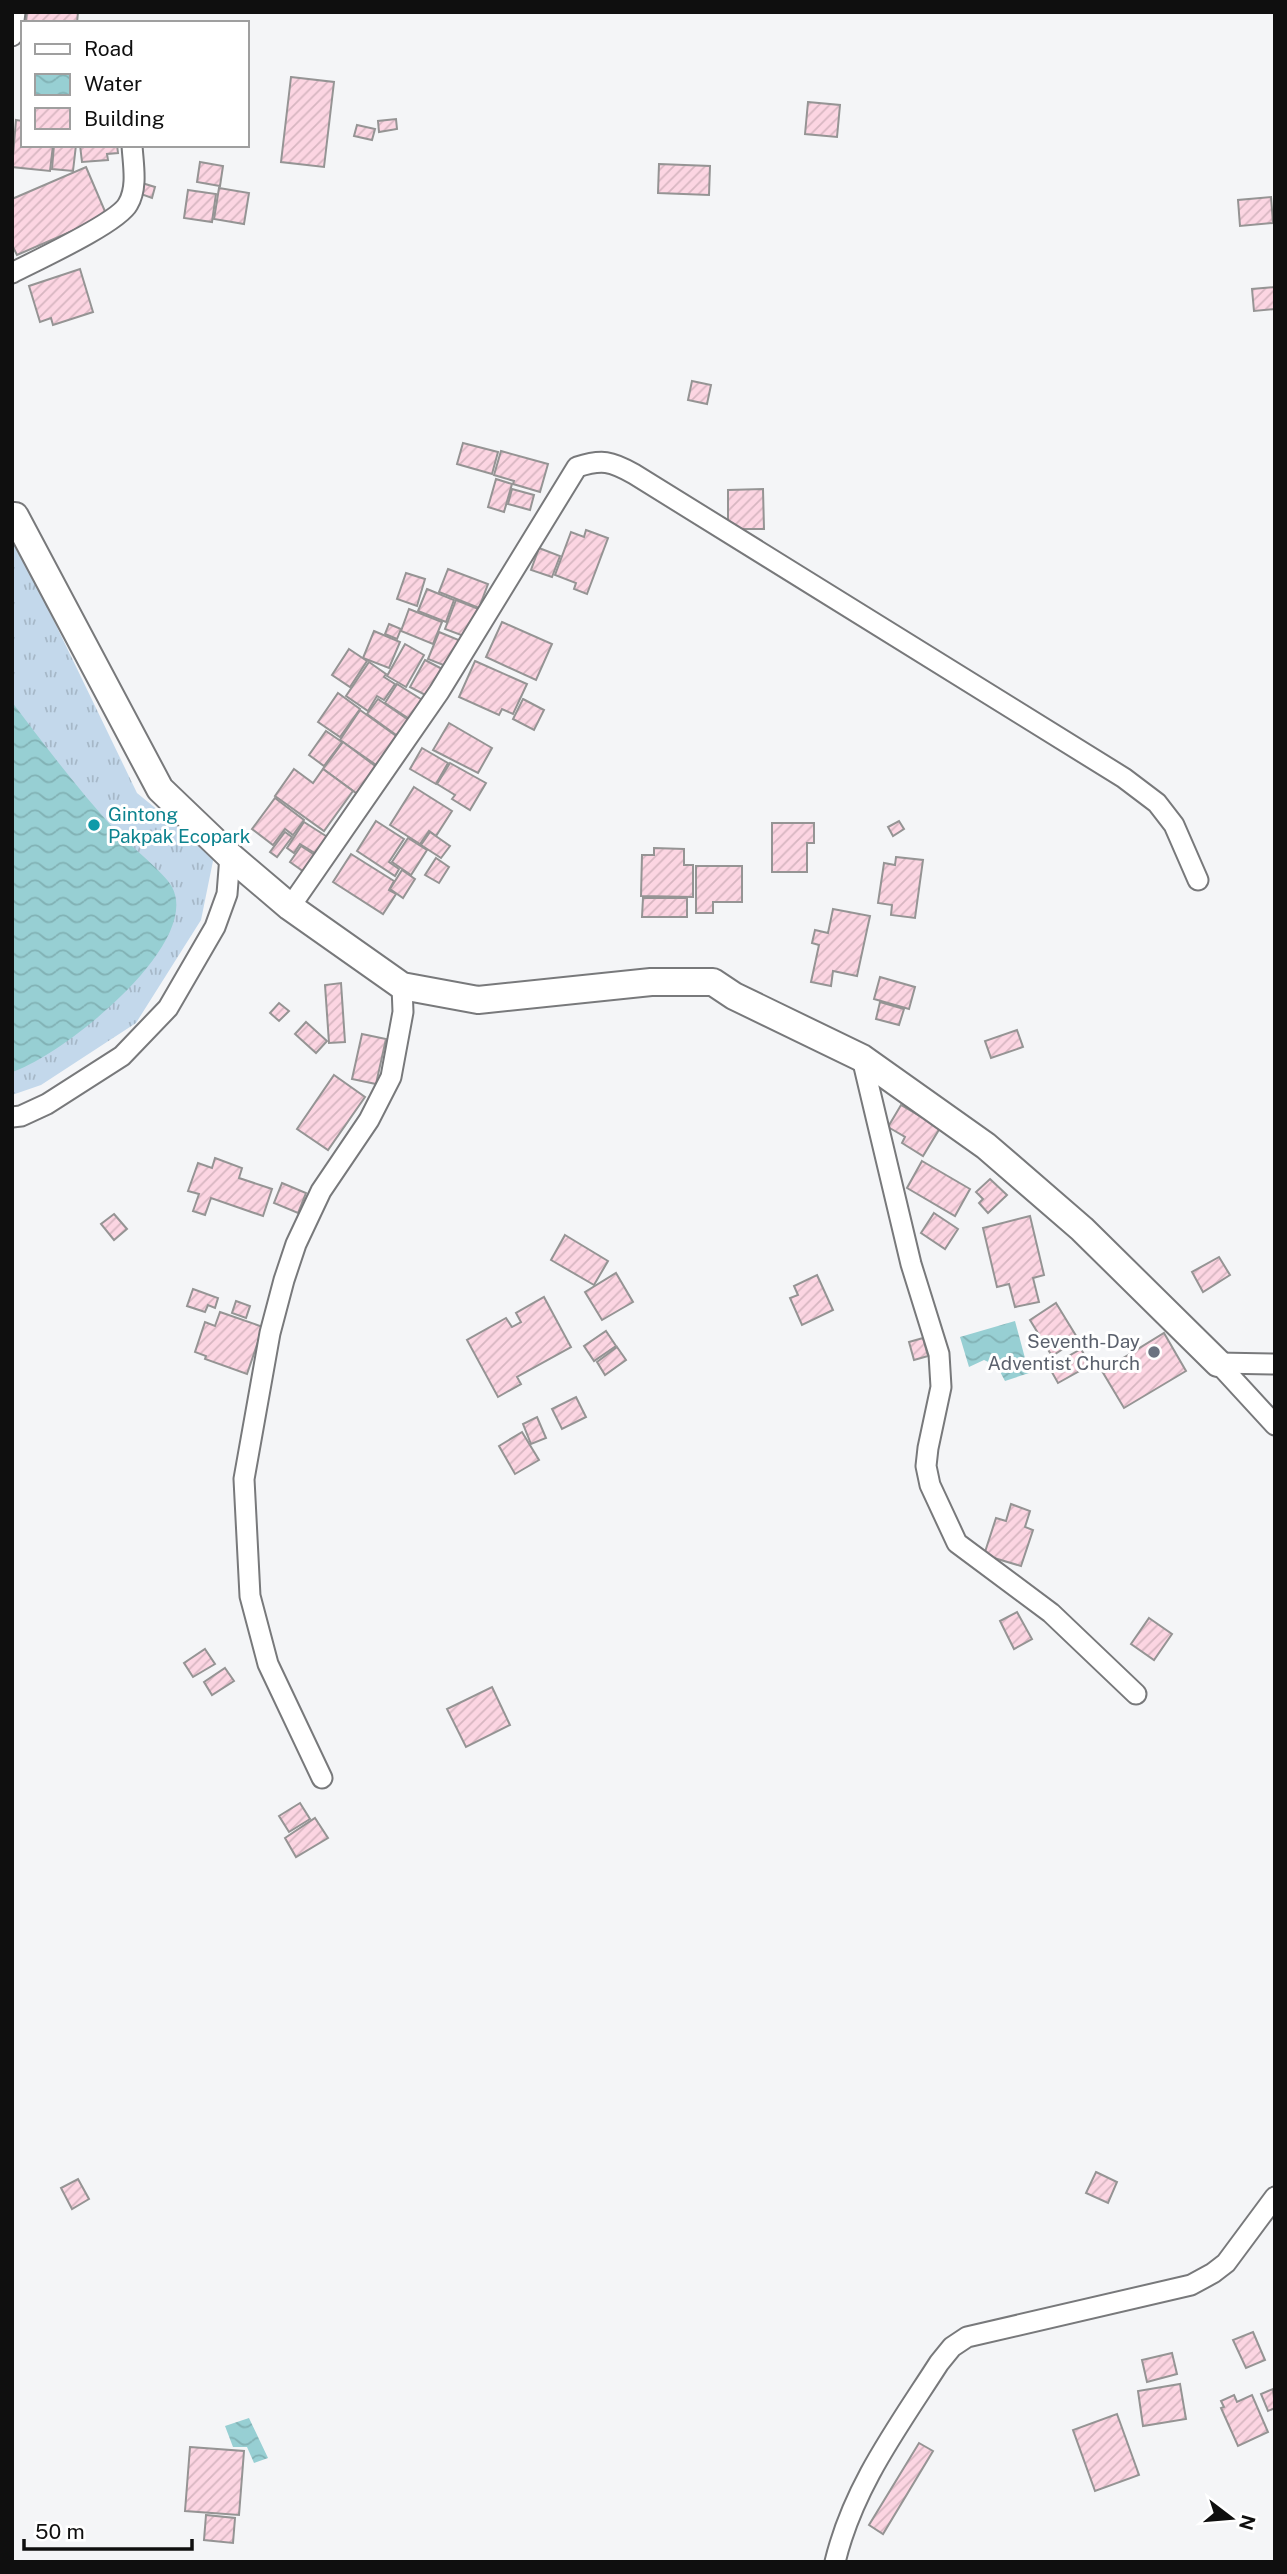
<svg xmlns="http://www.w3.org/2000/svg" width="1287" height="2574" viewBox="0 0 1287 2574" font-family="'Public Sans',sans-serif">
<defs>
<pattern id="grass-tufts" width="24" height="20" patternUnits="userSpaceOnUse" patternTransform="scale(1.75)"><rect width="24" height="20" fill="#c3d8eb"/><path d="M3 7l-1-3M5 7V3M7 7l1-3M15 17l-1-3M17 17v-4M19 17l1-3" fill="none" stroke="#a6b8c8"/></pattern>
<pattern id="water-waves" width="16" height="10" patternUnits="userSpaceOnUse" patternTransform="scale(1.75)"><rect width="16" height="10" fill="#97cfd3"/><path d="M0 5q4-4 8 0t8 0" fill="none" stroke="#81b1b4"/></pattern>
<pattern id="building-hatch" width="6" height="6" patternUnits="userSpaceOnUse" patternTransform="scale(1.75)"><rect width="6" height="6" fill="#fcd5e2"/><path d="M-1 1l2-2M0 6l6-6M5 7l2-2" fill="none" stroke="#d7b6c1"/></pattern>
</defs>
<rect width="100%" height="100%" fill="#f4f5f7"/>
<path fill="url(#grass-tufts)" d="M12,534L137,793L214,856L201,920L136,1023L41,1085L12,1095Z"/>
<g fill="url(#water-waves)">
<path d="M12,702C45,746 78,789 115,830C128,844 165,873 172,887C203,945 60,1057 12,1072Z"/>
<path d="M1015,1321L1029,1373L1005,1381L997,1366L984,1360L969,1367L960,1337Z"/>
<path d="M249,2418L268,2458L254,2463L247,2447H233L225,2426Z"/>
</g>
<g fill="url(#building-hatch)" stroke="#959494" stroke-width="2">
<path d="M27,12H78L77,23H26Z"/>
<path d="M291,77L334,82L324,167L281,162Z"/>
<path d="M808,102L840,105L837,137L805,134Z"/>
<path d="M396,119L397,129L379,132L378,121Z"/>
<path d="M16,120L23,121V145H53L50,171L12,167Z"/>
<path d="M357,125L375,129L372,140L354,136Z"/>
<path d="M54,145H76L73,171L52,169Z"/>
<path d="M80,145H117L118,153L107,154L108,160L82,162Z"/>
<path d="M200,162L223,166L220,186L197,182Z"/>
<path d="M659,164L710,166L709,195L658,193Z"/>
<path d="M86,167L107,216L17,255L12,245V199Z"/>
<path d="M142,183L155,187L152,198L138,193Z"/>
<path d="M219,188L249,193L244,224L214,219Z"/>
<path d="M188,190L216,194L212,222L184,218Z"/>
<path d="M1271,197L1273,223L1240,226L1238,200Z"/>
<path d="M80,269L93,312L53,325L51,318L40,322L29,286Z"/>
<path d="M1275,287V309L1254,311L1252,289Z"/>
<path d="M692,381L711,385L707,404L688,400Z"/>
<path d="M463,443L498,452L492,474L457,464Z"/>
<path d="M501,451L548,464L540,492L513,484L514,481L494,475Z"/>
<path d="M496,479L512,484L504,512L488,507Z"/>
<path d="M512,489L534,495L530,510L508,504Z"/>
<path d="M763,489L764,529H728V490Z"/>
<path d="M586,530L608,538L587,594L574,589L576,583L555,575L571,532L584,537Z"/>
<path d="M539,548L560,556L552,577L531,570Z"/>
<path d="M448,569L488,584L479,608L439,592Z"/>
<path d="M406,573L425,579L417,606L397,599Z"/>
<path d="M427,589L454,600L446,622L418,611Z"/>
<path d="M456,600L481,610L469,638L445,629Z"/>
<path d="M409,609L442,622L433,644L401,631Z"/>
<path d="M502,622L552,644L536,680L486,657Z"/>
<path d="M389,624L401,629L397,639L385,634Z"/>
<path d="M374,631L400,642L389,668L363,658Z"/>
<path d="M439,632L461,641L451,668L428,659Z"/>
<path d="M405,644L424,655L406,687L387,676Z"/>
<path d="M349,649L367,661L350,687L332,675Z"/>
<path d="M425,660L446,671L431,698L410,687Z"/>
<path d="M475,661L527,684L513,714L502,709L499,715L459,697Z"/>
<path d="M369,662L386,674L384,677L395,684L384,700L377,696L368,711L346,696Z"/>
<path d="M397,684L427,703L414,722L385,703Z"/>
<path d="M338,693L360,709L340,737L318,722Z"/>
<path d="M378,699L410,721L399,737L367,714Z"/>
<path d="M523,699L544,710L534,730L513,719Z"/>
<path d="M360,710L399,738L379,767L340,740Z"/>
<path d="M449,723L492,748L478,773L433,750Z"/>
<path d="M326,731L342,742L324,766L309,755Z"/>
<path d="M343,742L382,771L363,798L323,769Z"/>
<path d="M422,748L448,763L436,784L410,769Z"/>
<path d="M450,763L486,783L470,810L452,799L455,795L437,784Z"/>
<path d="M294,769L313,783L323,769L353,791L324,831L275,796Z"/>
<path d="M414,787L452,811L436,836L429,831L420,844L390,825Z"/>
<path d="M275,798L304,820L293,835L285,829L273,845L252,829Z"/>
<path d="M376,821L404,839L389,862L399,869L395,876L357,851Z"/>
<path d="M899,821L904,829L893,836L888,827Z"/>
<path d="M304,822L329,838L318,855L300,844L294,853L287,848Z"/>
<path d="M772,823H814V843H807V872H772Z"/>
<path d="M285,832L292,837L277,857L270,852Z"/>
<path d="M430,832L450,846L441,858L421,845Z"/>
<path d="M408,838L427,850L411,875L392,862Z"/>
<path d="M301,846L318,857L307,874L290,862Z"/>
<path d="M654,848L684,849V865H693V897L641,896L642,855H654Z"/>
<path d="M351,854L394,881L389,890L396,894L383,914L333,882Z"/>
<path d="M896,857L923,860L915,918L891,915L892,905L878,903L884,863L895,865Z"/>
<path d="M436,858L449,867L439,883L425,875Z"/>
<path d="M696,866H742V902H713V913H696Z"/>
<path d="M402,870L415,879L403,898L390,889Z"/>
<path d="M643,898H687V917H642Z"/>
<path d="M833,909L870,916L857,976L833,971L831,986L811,982L819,945L812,943L815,930L828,933Z"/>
<path d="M880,977L915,987L909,1009L874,999Z"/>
<path d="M341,983L345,1042L329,1043L325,985Z"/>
<path d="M880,1002L904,1009L899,1025L876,1019Z"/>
<path d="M279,1003L289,1011L279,1021L270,1013Z"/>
<path d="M306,1022L327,1041L316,1053L295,1034Z"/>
<path d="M1017,1030L1023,1047L991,1058L985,1041Z"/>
<path d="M362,1034L386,1039L376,1084L352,1079Z"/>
<path d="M334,1075L365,1097L328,1150L297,1129Z"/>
<path d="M901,1105L940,1128L923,1156L902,1143L905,1137L888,1127Z"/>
<path d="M215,1158L242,1168L239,1178L272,1189L263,1216L211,1198L205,1215L193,1211L199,1194L188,1191L198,1163L212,1168Z"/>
<path d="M922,1161L970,1189L955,1216L907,1188Z"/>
<path d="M990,1179L1007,1195L988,1213L979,1203L983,1199L976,1192Z"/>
<path d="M282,1183L306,1193L298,1213L274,1203Z"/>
<path d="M934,1213L958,1229L945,1249L921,1233Z"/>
<path d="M114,1214L127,1229L114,1240L101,1224Z"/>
<path d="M1030,1216L1044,1275L1033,1278L1039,1302L1015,1307L1009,1284L997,1287L983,1228Z"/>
<path d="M565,1235L608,1261L594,1285L551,1260Z"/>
<path d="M1219,1257L1230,1275L1203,1292L1192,1272Z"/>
<path d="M616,1273L633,1302L602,1320L585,1292Z"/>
<path d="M817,1275L833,1310L802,1325L790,1298L798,1295L794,1286Z"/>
<path d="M193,1289L218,1298L215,1308L208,1305L205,1312L187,1306Z"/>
<path d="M544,1297L571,1347L517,1377L521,1384L498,1397L467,1340L506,1318L512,1327L521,1322L516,1313Z"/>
<path d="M236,1301L250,1306L246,1318L232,1313Z"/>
<path d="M1056,1303L1078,1339L1052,1356L1030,1320Z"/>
<path d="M220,1312L263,1327L247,1374L205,1359L206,1356L195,1352L205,1322L215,1326Z"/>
<path d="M606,1331L616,1346L594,1361L584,1346Z"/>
<path d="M1164,1333L1186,1371L1124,1408L1102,1371Z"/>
<path d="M923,1338L928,1356L914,1360L909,1342Z"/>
<path d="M617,1347L626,1360L605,1375L597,1362Z"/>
<path d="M1081,1349L1090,1365L1058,1383L1049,1367Z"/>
<path d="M576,1397L586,1417L562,1429L552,1409Z"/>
<path d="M537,1417L546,1438L531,1444L523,1424Z"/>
<path d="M522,1432L539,1460L515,1474L499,1446Z"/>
<path d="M1011,1504L1030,1511L1025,1527L1033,1530L1021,1566L984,1555L996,1518L1006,1521Z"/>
<path d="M1017,1612L1032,1639L1014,1649L1000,1621Z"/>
<path d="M1149,1618L1172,1634L1154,1660L1131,1644Z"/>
<path d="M205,1649L215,1664L193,1677L184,1663Z"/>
<path d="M225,1668L234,1681L212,1695L204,1682Z"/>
<path d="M492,1687L510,1725L466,1747L447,1709Z"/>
<path d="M300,1803L310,1819L289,1832L279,1816Z"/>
<path d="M315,1818L328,1838L296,1857L285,1838Z"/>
<path d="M1096,2172L1117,2182L1108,2203L1086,2193Z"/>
<path d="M78,2179L89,2199L72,2209L61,2188Z"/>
<path d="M1253,2332L1265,2360L1246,2368L1233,2340Z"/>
<path d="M1172,2353L1177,2374L1147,2382L1142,2360Z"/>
<path d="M1180,2384L1186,2419L1143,2426L1138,2391Z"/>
<path d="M1273,2389L1275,2408L1268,2411L1261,2394Z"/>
<path d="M1234,2395L1237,2402L1252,2395L1268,2432L1238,2446L1221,2408L1224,2407L1221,2401Z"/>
<path d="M1117,2414L1139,2475L1095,2491L1073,2430Z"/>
<path d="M919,2443L933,2451L883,2534L869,2525Z"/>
<path d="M190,2447L244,2451L239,2515L185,2511Z"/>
<path d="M206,2515L235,2518L233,2543L204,2540Z"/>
</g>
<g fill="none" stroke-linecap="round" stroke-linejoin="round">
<g stroke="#78797b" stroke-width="23">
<g id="street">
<path d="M12,36L15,12"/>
<path d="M12,273C35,261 118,223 128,204C138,187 133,164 132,145"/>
<path d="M290,907L439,692L577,467C602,459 611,461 634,474L1124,778L1157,803L1174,825L1198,880"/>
<path d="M862,1058L911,1264L939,1354L941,1387L928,1448L926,1466L930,1485L957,1543L1051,1613L1136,1694"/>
<path d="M12,1117L21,1116L47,1104L122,1056L168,1008L215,927L227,894L230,856"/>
<path d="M1218,1363L1275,1425"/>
<path d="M1218,1363L1275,1364"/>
<path d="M322,1778L268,1664L250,1596L244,1479L270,1333L284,1280L296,1244L321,1191L369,1120L391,1077L403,1012L402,986"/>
<path d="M835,2562C853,2487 898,2427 939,2363L952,2347L967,2337L1191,2285L1213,2273L1226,2263L1275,2197"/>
</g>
</g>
<g stroke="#78797b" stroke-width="30">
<path id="secondary" d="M12,516H15L160,789L230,856L290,907L402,986L478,1000L651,982H713L734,996L862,1058L986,1146L1082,1229L1218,1363"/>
</g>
<use href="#street" stroke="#fff" stroke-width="19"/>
<use href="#secondary" stroke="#fff" stroke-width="26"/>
</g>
<circle fill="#0f9aa8" stroke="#fff" stroke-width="2.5" cx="94" cy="825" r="7"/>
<circle fill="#6b7280" stroke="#fff" stroke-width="2.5" cx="1154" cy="1352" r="7"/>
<g text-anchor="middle" stroke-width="6" stroke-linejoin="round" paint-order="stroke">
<g font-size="19" fill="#0d838f" stroke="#fff" text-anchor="start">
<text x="108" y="821">Gintong<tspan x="108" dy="22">Pakpak Ecopark</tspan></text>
</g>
<g font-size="19" fill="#5b616d" stroke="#fff" text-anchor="end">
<text x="1140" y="1348">Seventh-Day<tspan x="1140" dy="22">Adventist Church</tspan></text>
</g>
</g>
<rect width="1287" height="2574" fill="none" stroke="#0f0f0f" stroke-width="28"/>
<rect x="21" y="21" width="228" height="126" fill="#ffffff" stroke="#9f9f9f" stroke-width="2"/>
<rect x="35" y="44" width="35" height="10" fill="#ffffff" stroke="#9f9f9f" stroke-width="2"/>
<text x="84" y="56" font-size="21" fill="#0f0f0f">Road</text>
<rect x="35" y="74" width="35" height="21" fill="url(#water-waves)" stroke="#9f9f9f" stroke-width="2"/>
<text x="84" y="91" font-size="21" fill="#0f0f0f">Water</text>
<rect x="35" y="108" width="35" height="21" fill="url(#building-hatch)" stroke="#9f9f9f" stroke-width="2"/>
<text x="84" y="126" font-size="21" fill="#0f0f0f">Building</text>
<g transform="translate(1231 2518) rotate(106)" stroke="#ffffff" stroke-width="5" paint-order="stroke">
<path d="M0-5L12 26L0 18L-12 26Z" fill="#0f0f0f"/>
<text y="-10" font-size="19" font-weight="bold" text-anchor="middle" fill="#0f0f0f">N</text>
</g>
<path d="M24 2539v10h168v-10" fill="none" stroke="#0f0f0f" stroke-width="3.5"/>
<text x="35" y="2539" font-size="21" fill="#0f0f0f" stroke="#ffffff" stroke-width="5" paint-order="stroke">50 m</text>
</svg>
